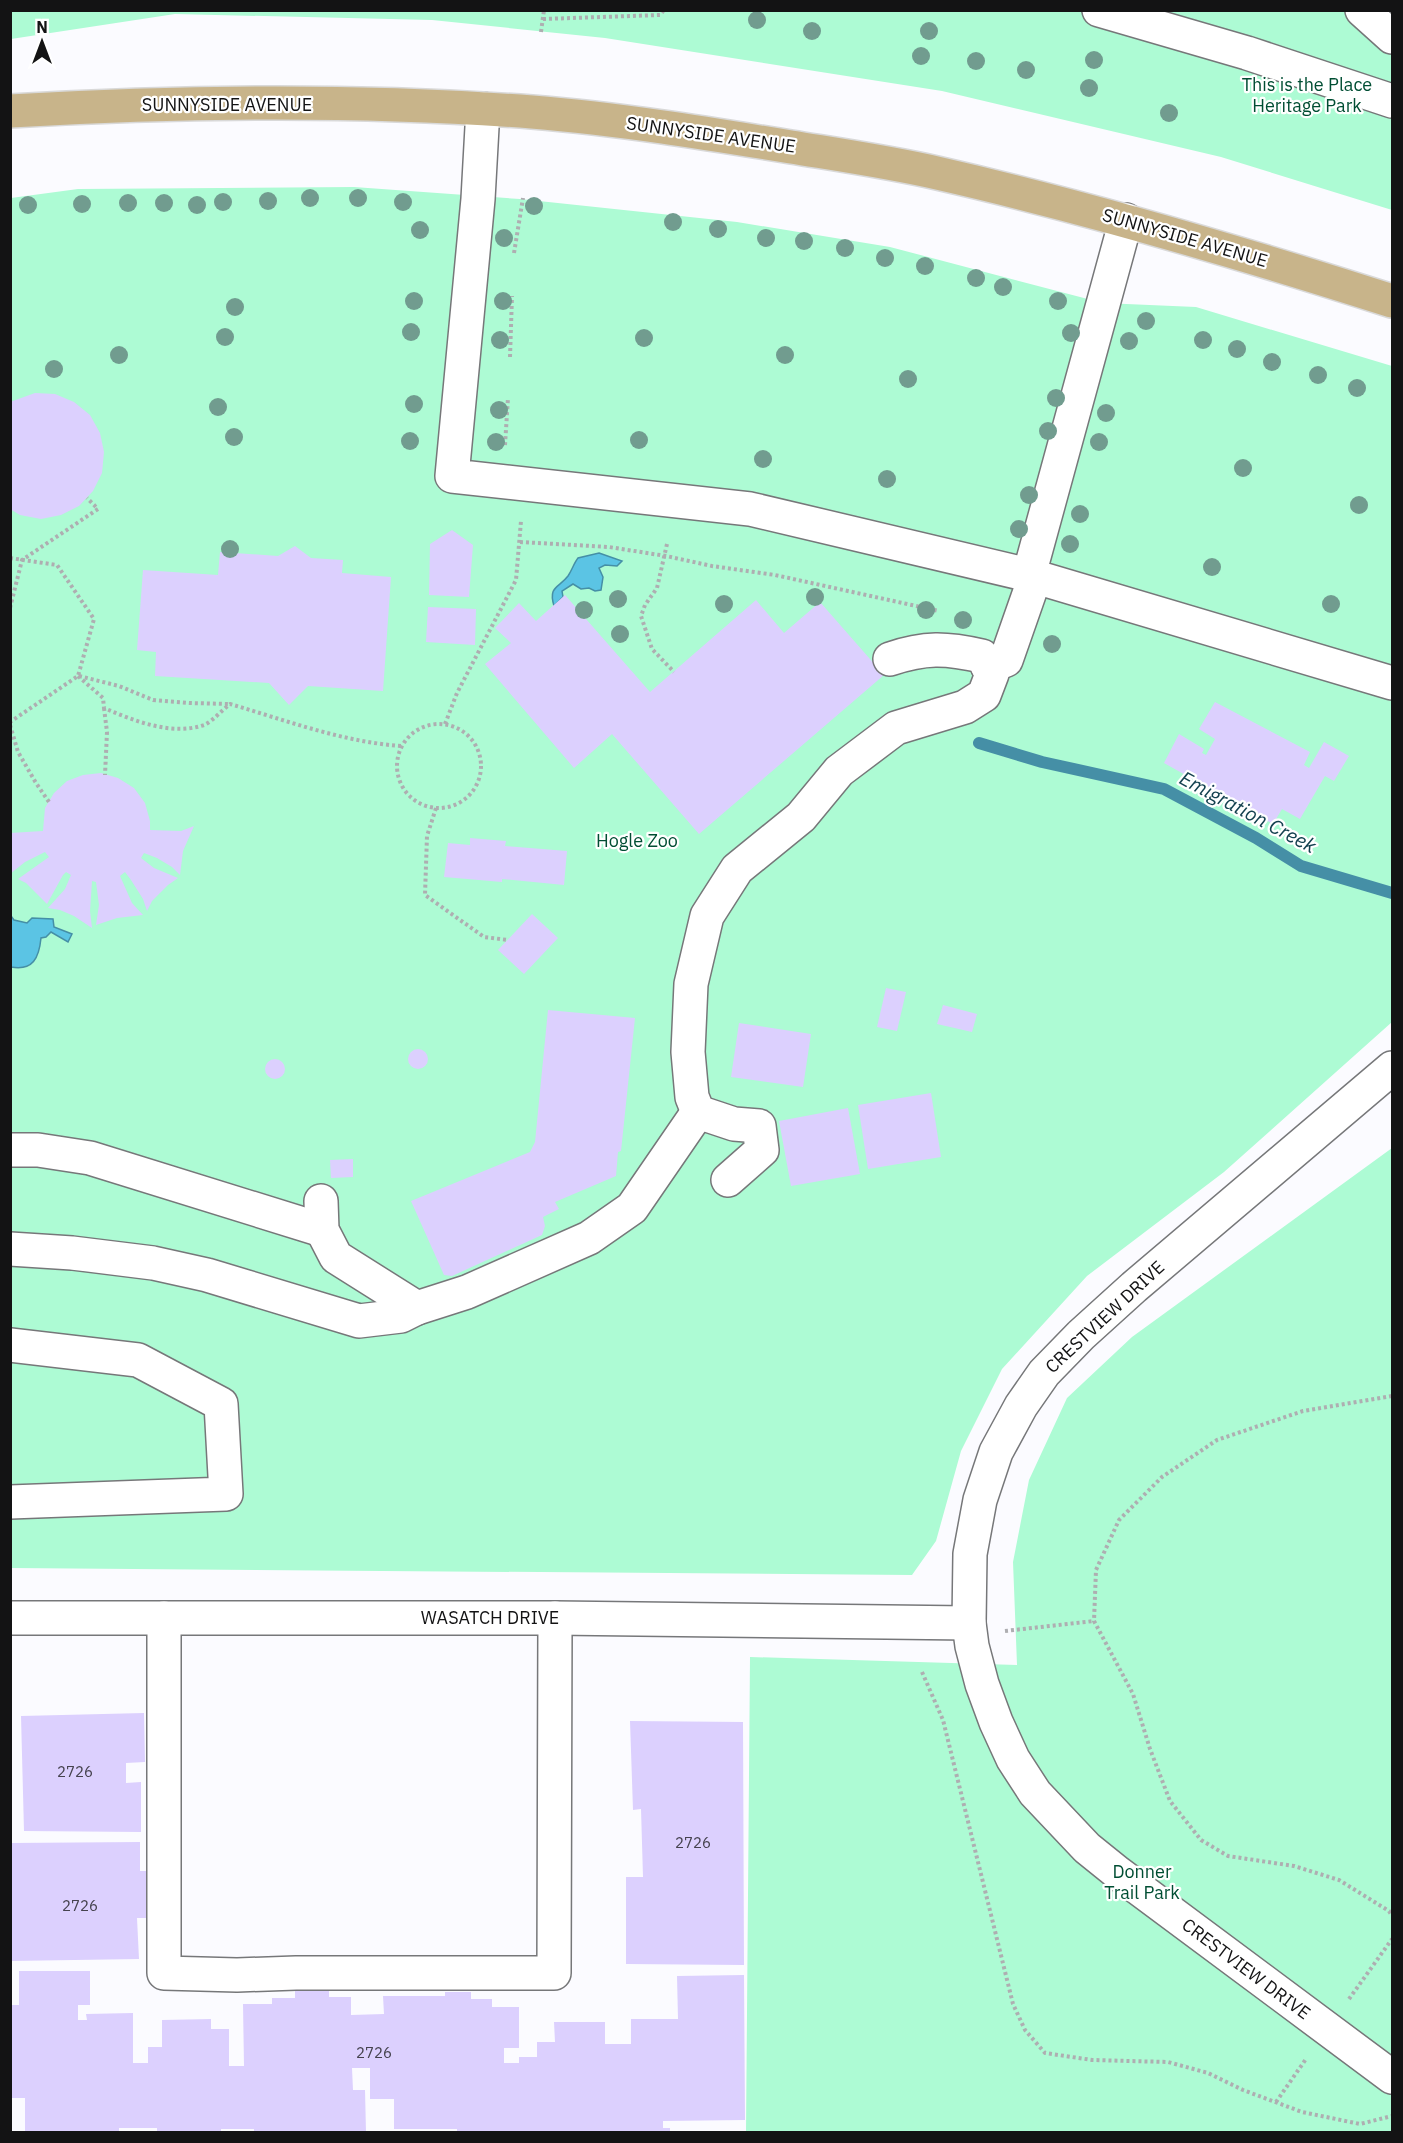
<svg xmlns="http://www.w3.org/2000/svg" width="1403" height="2143" viewBox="0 0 1403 2143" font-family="'IBM Plex Sans',sans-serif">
<rect width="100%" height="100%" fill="#fbfbff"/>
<g fill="#adfbd4">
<path d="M10,11H1392V210L1221,157L942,91L605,38L432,20L175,14L11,39Z"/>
<path d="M354,187L520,199L737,222L890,247L1103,303L1196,307L1392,366V1022L1224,1172L1087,1276L1002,1369L961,1451L936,1541L912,1575L11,1568V198L78,189Z"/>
<path d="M1392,1148V2132H746L750,1657L1017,1665L1013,1562L1029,1480L1067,1398L1132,1337Z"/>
</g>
<g fill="#5bc4e4" stroke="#458fa6" stroke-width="1.5">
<path d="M599,553L622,561L617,566L605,565L599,568L603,577L601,590L595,591L589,588L581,589L573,584L562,591L563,597L554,606C548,586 559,588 568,576C572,570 574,563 578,558Z"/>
<path d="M11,916L14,920L27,923L32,918L53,919L54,927L72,934L68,942L51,932L46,937L41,938C39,958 33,971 11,967Z"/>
</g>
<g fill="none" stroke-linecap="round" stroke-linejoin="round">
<path stroke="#458fa6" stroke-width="12" d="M979,743L1042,762L1164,789L1256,838L1301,866L1392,893"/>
</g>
<g fill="#dcd0fe">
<path d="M35,393L55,394L74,402L90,415L100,433L104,452L102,473L93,491L79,506L61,515L41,519L20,515L10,509V402Z"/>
<path d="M452,530L473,545L469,597L429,595L430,544Z"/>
<path d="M295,546L311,558L343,560L342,573L391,577L383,691L308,686L289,705L269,683L155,676L156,652L137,650L143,570L218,575L220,552L278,556Z"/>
<path d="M565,595L650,692L756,600L784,633L820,602L884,675L699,834L612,734L574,768L485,664L511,643L495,628L519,603L536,621Z"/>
<path d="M428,607L476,609L475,645L426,642Z"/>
<path d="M1215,702L1310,752L1304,765L1309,768L1324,742L1349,756L1334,781L1325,776L1300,819L1282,809L1273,824L1164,763L1179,734L1204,749L1202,753L1206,755L1215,739L1199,729Z"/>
<path d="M101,773L118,778L134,788L145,803L150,821V830L181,831L194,826L183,851L180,875L172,867L157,858L144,853L141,858L154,868L178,878L168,885L152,901L147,911L143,899L131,880L125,872L120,876L132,903L143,915L117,918L96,925L99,905L96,882L92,881L90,911L92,928L74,916L60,910L48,908L65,889L71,875L66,872L63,875L47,904L26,883L18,879L49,857L45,852L25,862L10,874V833L43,831L45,808L54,793L67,781L83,775Z"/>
<path d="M470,838L506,841L505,846L567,851L564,885L502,879V882L444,877L448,843L470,845Z"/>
<path d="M532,914L558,938L524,974L498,950Z"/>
<path d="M886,988L906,992L897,1031L877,1027Z"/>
<path d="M943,1005L977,1014L972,1032L937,1024Z"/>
<path d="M548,1010L635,1018L621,1151L618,1152L616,1176L555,1202L559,1209L543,1217L545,1226L542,1235L452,1276L444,1275L411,1201L530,1152L535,1142Z"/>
<path d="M739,1023L811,1034L803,1087L731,1077Z"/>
<circle cx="418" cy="1059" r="10"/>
<circle cx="275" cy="1069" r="10"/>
<path d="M931,1093L941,1157L868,1169L858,1105Z"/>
<path d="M848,1108L860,1174L791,1186L779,1121Z"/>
<path d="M353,1159V1177L331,1178L330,1160Z"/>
<path d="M144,1713L145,1762L126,1763V1783L141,1782V1832L24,1831L21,1716Z"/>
<path d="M630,1721L743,1722L744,1965L626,1964V1877H643L641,1809L633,1810Z"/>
<path d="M140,1842V1871H148V1918H137L139,1959L10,1961V1843Z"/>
<path d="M19,1971H90V2005H78V2020H87L86,2014L133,2013V2063H148V2047H162V2020L211,2019V2029H229V2066H244L243,2004H272V1998H295V1991H329V1997H351V2015L384,2014L383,1996H445V1992H471V1999H492V2007H519V2048H504V2063H519V2057H537V2042H555L554,2022H605V2044H631V2019H678L677,1976L744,1975L745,2120L663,2121V2128H670V2132H457V2129H394V2099H370V2068H352L353,2090H365L366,2132H254V2129H221V2132H157V2128H119V2132H25V2098H10V2005H19Z"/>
</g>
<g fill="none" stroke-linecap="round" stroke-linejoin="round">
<g stroke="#767779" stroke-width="36">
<g id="minor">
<path d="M1099,10L1247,53L1392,101"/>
<path d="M1362,10L1392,37"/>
<path d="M483,109L478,199L452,476L750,509L1029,575"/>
<path d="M1126,220L1029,575L1392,683"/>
<path d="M988,667L1006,660L1035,577"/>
<path d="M1392,1068L1134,1287L1081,1335L1044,1373L1021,1406L996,1452L980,1500L970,1554L969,1623L972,1646L982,1684L996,1722L1013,1759L1035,1793L1087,1848L1118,1873L1392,2077"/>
<path d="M10,1150H38L90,1158L322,1230"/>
<path d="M728,1180L762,1150L759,1126L734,1124L698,1112L692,1097L688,1052L691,984L707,916L737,869L801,817L839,771L896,728L965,707L984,695L992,674L982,656C946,648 925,647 890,659"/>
<path d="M321,1201L322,1230L336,1257L417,1308L467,1292L589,1238L632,1208L698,1112"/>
<path d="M10,1249L72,1253L153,1263L207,1275L359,1321L401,1316L417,1308"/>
<path d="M10,1345L138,1360L221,1404L226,1494L10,1502"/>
<path d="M10,1618H555L969,1623"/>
<path d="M164,1618V1973L237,1975L296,1973H554L555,1618"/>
</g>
</g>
<g stroke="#d9d9d9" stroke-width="36">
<path id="major" d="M10,111C184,101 359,99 532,112C619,119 705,133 791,147C840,155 889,162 937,173C1091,208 1242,253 1392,301"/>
</g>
<g stroke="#aeaeb1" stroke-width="4" stroke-dasharray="3 3" stroke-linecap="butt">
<path d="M543,19L660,15L664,10"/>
<path d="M541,32L544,10"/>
<path d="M514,253L523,198"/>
<path d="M510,357L512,296"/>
<path d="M505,445L508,398"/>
<path d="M520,542L609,547L666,556L712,566L775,575L939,611"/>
<path d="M667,544L657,588L645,605L641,616L652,649L674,672"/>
<path d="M10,558L57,565L94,619L78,676L10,722"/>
<path d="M10,608L22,560L98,509L87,498"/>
<path d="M78,676L103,698L104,708C134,721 172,736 204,725C213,721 222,710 230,704C285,720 343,742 401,746"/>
<path d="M79,676L119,686L153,700L189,703L230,704"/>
<path d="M104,708L107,732L105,775"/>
<circle cx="439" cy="766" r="42"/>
<path d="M445,724L457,693L516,580L521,521"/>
<path d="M10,725L18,752L36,783L49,802"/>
<path d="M436,808L427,836L425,895L484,937L508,940"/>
<path d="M1392,1396L1303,1411L1217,1440L1162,1477L1119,1520L1096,1570L1094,1621L1133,1694L1150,1749L1170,1801L1201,1840L1228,1856L1294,1866L1339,1880L1389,1911L1392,1916"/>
<path d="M1005,1631L1094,1621"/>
<path d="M922,1672L943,1720L1013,2004L1025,2030L1045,2053L1092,2060L1168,2062L1208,2073L1243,2090L1302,2112L1360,2124L1392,2116"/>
<path d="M1349,1999L1392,1939"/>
<path d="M1276,2102L1306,2059"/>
</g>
<use href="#minor" stroke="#fff" stroke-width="33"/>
<use href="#major" stroke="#c8b48a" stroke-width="33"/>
</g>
<g fill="#719c8f">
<circle cx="757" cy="20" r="9"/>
<circle cx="812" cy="31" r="9"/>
<circle cx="929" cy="31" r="9"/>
<circle cx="921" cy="56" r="9"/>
<circle cx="1094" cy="60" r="9"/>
<circle cx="976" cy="61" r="9"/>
<circle cx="1026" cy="70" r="9"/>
<circle cx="1089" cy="88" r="9"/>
<circle cx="1169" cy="113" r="9"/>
<circle cx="310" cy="198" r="9"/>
<circle cx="358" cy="198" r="9"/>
<circle cx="268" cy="201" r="9"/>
<circle cx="223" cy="202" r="9"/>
<circle cx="403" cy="202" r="9"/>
<circle cx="128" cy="203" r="9"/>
<circle cx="164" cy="203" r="9"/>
<circle cx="82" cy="204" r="9"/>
<circle cx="28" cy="205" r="9"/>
<circle cx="197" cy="205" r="9"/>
<circle cx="534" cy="206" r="9"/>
<circle cx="673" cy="222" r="9"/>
<circle cx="718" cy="229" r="9"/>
<circle cx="420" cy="230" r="9"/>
<circle cx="504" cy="238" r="9"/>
<circle cx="766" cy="238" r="9"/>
<circle cx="804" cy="241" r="9"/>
<circle cx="845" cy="248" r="9"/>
<circle cx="885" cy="258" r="9"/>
<circle cx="925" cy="266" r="9"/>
<circle cx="976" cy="278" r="9"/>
<circle cx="1003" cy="287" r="9"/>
<circle cx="414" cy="301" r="9"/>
<circle cx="503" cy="301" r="9"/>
<circle cx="1058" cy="301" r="9"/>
<circle cx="235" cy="307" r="9"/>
<circle cx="1146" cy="321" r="9"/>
<circle cx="411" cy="332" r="9"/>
<circle cx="1071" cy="333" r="9"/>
<circle cx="225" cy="337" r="9"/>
<circle cx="644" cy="338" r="9"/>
<circle cx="500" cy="340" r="9"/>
<circle cx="1203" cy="340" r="9"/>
<circle cx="1129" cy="341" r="9"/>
<circle cx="1237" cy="349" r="9"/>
<circle cx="119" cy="355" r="9"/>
<circle cx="785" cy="355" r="9"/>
<circle cx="1272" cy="362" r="9"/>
<circle cx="54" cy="369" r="9"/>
<circle cx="1318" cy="375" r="9"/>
<circle cx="908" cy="379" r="9"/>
<circle cx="1357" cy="388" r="9"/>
<circle cx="1056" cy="398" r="9"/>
<circle cx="414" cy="404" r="9"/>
<circle cx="218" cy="407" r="9"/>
<circle cx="499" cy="410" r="9"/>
<circle cx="1106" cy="413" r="9"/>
<circle cx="1048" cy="431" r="9"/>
<circle cx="234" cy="437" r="9"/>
<circle cx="639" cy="440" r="9"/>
<circle cx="410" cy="441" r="9"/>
<circle cx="496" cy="442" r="9"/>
<circle cx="1099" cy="442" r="9"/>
<circle cx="763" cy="459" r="9"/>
<circle cx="1243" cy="468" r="9"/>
<circle cx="887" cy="479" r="9"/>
<circle cx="1029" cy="495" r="9"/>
<circle cx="1359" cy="505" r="9"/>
<circle cx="1080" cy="514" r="9"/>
<circle cx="1019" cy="529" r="9"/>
<circle cx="1070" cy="544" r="9"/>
<circle cx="230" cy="549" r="9"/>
<circle cx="1212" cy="567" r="9"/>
<circle cx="815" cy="597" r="9"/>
<circle cx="618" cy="599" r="9"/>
<circle cx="724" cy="604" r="9"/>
<circle cx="1331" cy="604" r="9"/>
<circle cx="584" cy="610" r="9"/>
<circle cx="926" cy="610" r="9"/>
<circle cx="963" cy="620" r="9"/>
<circle cx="620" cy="634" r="9"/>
<circle cx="1052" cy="644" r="9"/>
</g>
<g text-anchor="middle" stroke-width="4.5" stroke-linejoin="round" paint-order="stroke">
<g font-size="15" fill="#45424e">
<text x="75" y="1777">2726</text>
<text x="693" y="1848">2726</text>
<text x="80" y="1911">2726</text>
<text x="374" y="2058">2726</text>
</g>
<g font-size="18" fill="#004e33" stroke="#fff">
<text x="1307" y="91">This is the Place<tspan x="1307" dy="21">Heritage Park</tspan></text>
<text x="637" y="847">Hogle Zoo</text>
<text x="1142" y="1878">Donner<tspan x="1142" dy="21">Trail Park</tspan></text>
</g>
<g font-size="18" fill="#131314" stroke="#fff">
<text x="227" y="111">SUNNYSIDE AVENUE</text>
<text transform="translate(711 135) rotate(8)" y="6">SUNNYSIDE AVENUE</text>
<text transform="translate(1185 238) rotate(16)" y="6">SUNNYSIDE AVENUE</text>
<text transform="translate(1105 1317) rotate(-43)" y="6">CRESTVIEW DRIVE</text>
<text x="490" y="1624">WASATCH DRIVE</text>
<text transform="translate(1246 1969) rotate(37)" y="6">CRESTVIEW DRIVE</text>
</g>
<g font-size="20" font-style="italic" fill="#144250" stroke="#fff">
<text transform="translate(1248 812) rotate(28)" y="7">Emigration Creek</text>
</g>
</g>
<rect width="1403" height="2143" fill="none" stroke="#131314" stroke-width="24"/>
<g transform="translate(42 42)" stroke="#ffffff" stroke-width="4.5" paint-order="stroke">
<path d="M0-4.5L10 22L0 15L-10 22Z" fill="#131314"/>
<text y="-9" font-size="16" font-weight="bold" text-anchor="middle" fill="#131314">N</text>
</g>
</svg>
